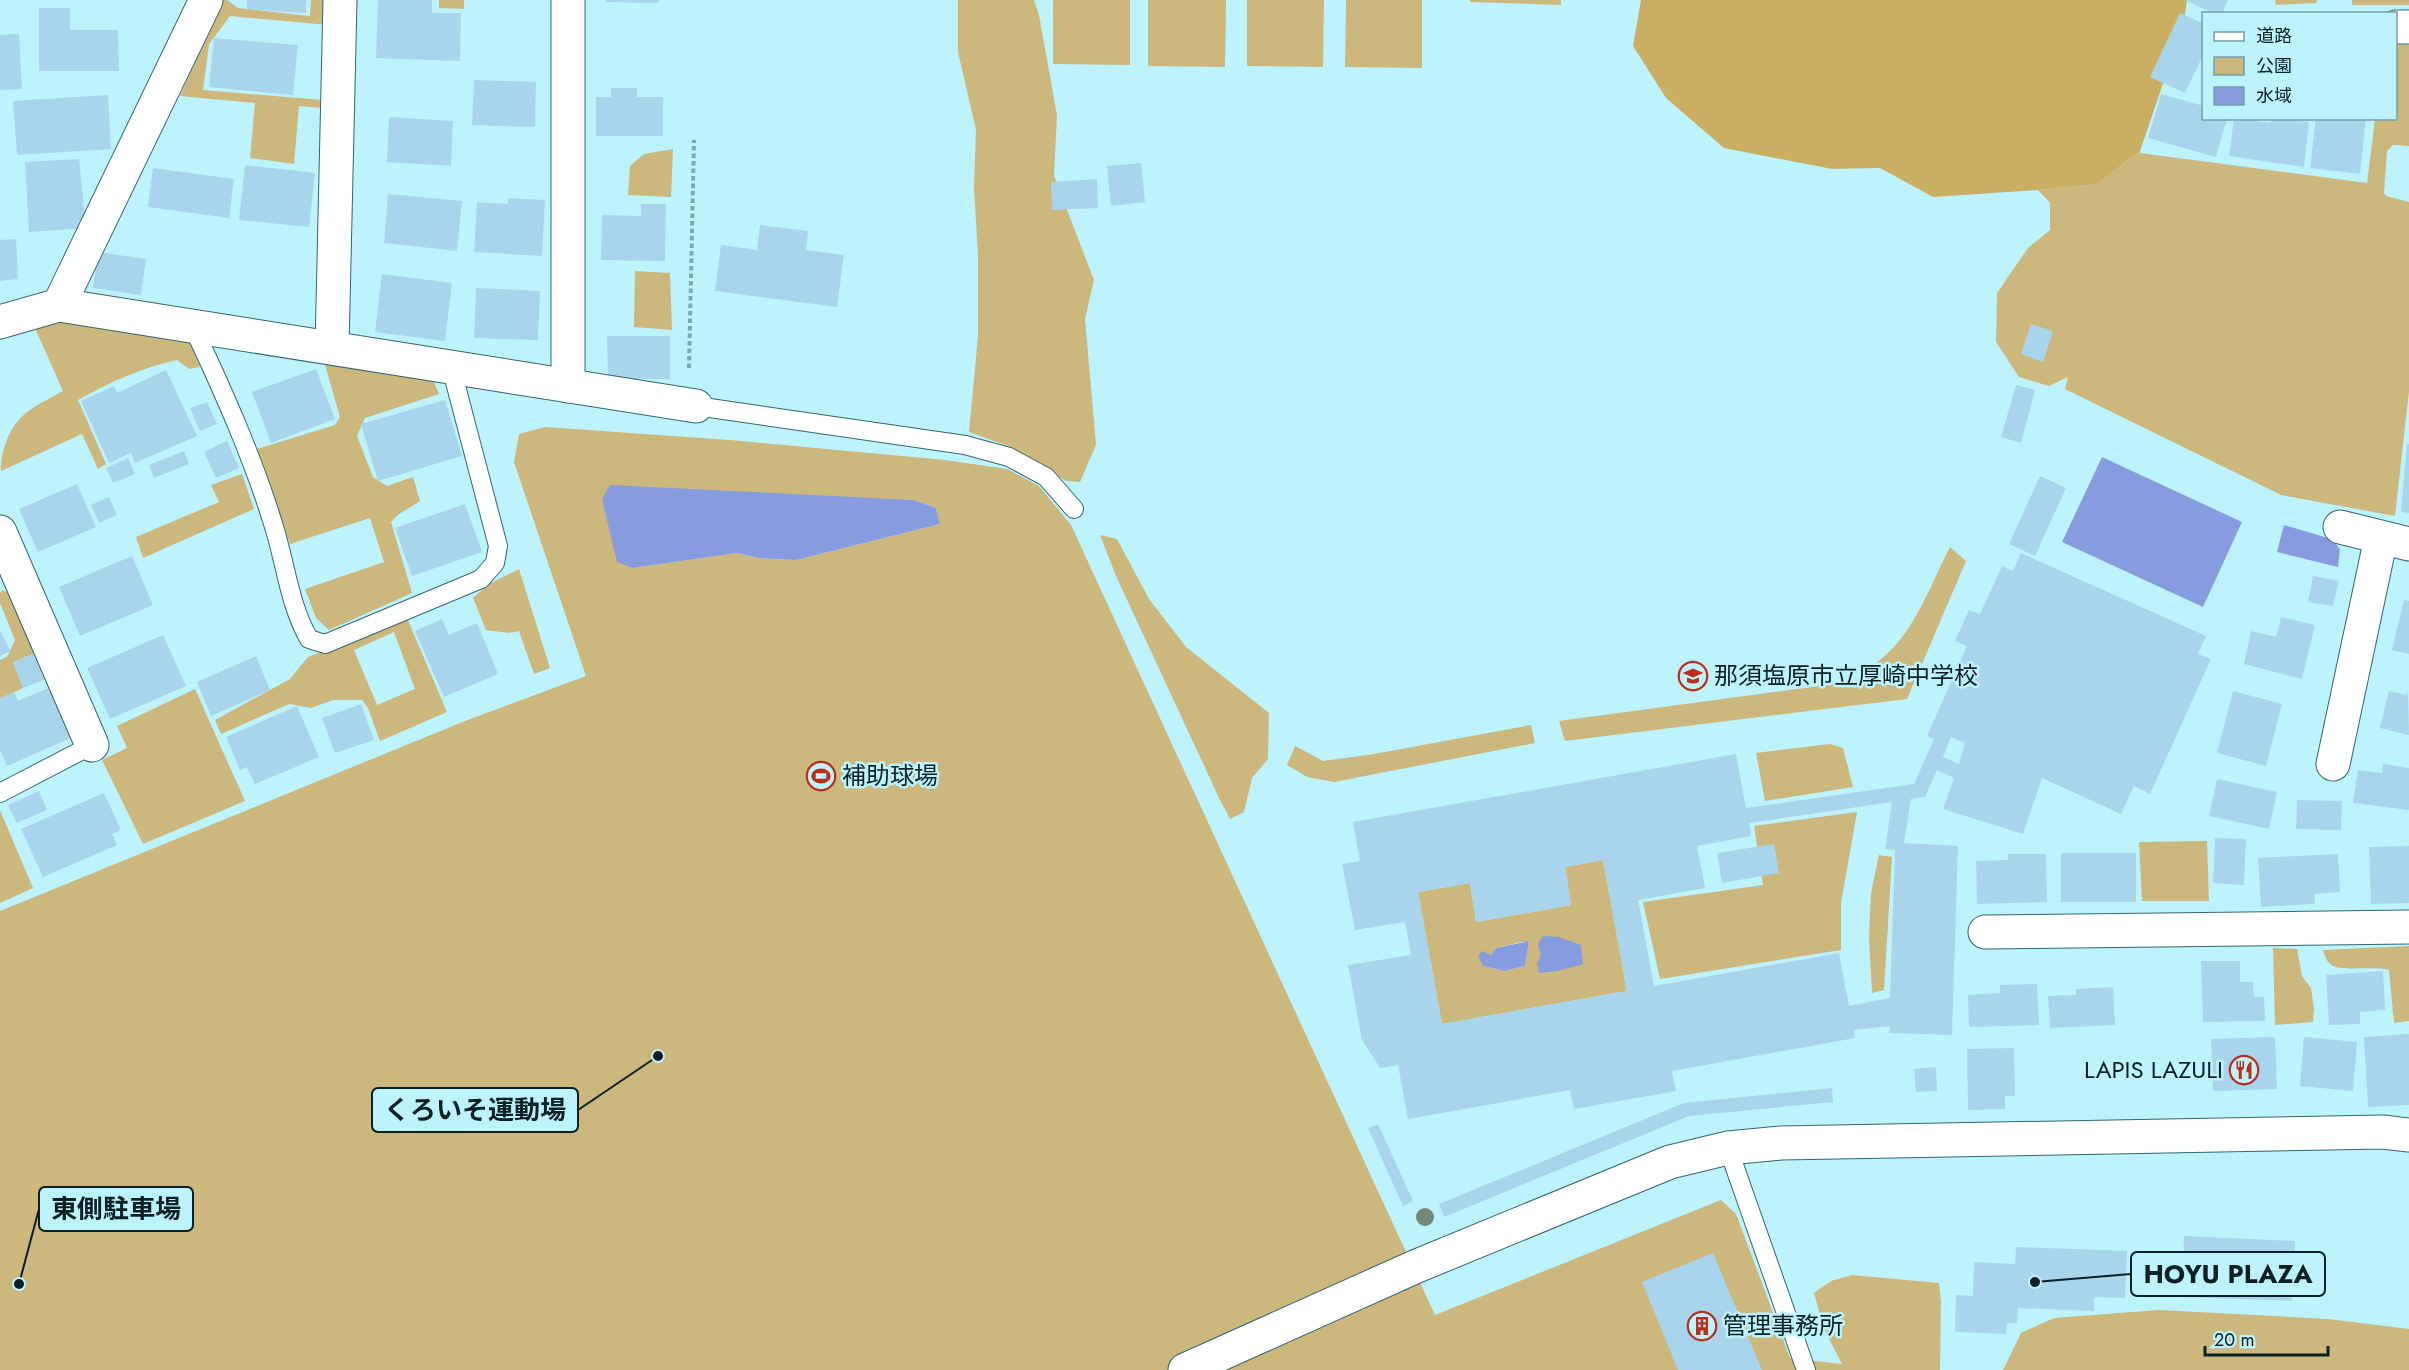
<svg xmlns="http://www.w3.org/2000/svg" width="2409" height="1370" viewBox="0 0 2409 1370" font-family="Jost,'Noto Sans JP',sans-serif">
<rect width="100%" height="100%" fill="#bdf3fd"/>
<g fill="#ccb77d" fill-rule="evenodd">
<path d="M222,0H227L238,8L310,16L311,0H328V25L230,16L209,44L203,90L323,100L322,108L299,106L294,164L250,158L255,103L180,96Z"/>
<path d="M439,0H464V9L439,8Z"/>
<path d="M958,0H1034L1039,15L1057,115L1054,176L1094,280L1085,319L1096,445L1080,482L1066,481L1011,447L969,432L978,336V256L974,188L976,130L958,52Z"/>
<path d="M1053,0H1130V65L1053,64Z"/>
<path d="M1148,0H1226L1225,67L1148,66Z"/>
<path d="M1247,0H1324L1323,67L1247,66Z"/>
<path d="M1346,0H1422V68L1345,67Z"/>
<path d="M1470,0H1561V5L1470,2Z"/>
<path d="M2275,0H2317L2316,3L2276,5Z"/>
<rect x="2352" y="0" width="57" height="5"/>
<path d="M2396,44L2409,45V146L2393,145L2387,151L2384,193L2386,196L2409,202V391L2395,516L2281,495L2065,389L2068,377L2049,386L2019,377L1996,342L1997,293L2028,248L2050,230V203L2038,190L2097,184L2140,151V153L2367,183L2375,119L2396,118Z"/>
<path d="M673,149L671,197L628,195L630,166L644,154Z"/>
<path d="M635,271L670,273L672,330L634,327Z"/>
<path d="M62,314L189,339L200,367L189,369L177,360C141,368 110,382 78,400L106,464L98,469L82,434L1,471C0,452 10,425 26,413C37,404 51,398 63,391L34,326Z"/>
<path d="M323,358L433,379L439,394L365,418L357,436L373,477L387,486L413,477L420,501L399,514L391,522L412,593L329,630L316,618L305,589L384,562L370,518L290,544L257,449L335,425L340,417Z"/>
<path d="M545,427L730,440L945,460L1007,469L1039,486L1071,525L1435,1315L1721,1200L1736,1214L1790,1358L1842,1364L1824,1329L1814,1293L1831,1281L1852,1275L1939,1283L1941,1301L1940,1370H0V911L465,721L586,676L514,462L519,434ZM843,498L914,500L936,508L940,524L796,560L758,558L737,553L632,568L617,561Z"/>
<path d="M242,474L254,509L143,558L136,537L219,502L211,485Z"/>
<path d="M1100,535L1117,539L1149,599L1186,647L1269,713L1268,759L1252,778L1244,812L1230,819L1220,800L1116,576Z"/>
<path d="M1950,547L1966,561L1907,699L1565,741L1559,721L1857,681C1868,669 1881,660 1892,649C1918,622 1933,580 1950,547Z"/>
<path d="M519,569L550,668L534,674L519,631L509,633L486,630L473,598L489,584Z"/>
<path d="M3,590L11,595L38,652L13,662L23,688L0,699V660L7,657L15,640L0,603V593Z"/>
<path d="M407,618L447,712L380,741L368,708L362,700H333L311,708L289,704L221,734L215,720L290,679L308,657ZM394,632L415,689L377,705L354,650Z"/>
<path d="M195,689L245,801L143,844L102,760L127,748L117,726Z"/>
<path d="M1531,725L1535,743L1334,782L1307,777L1287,765L1295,746L1323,761L1374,754Z"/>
<path d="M1830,744L1843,748L1853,787L1765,801L1756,753Z"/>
<path d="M0,810L33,888L0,903Z"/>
<path d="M1857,812L1841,903V950L1660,979L1643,902L1763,885L1754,826Z"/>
<path d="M2207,841L2209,901H2142L2139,842Z"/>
<path d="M1879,855L1892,857L1884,990L1872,993L1869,937L1871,893Z"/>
<path d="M1603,860L1627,991L1442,1024L1418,892L1470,883L1476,922L1571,905L1565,867ZM1521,942H1529L1525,966L1506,971L1483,966L1496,948Z"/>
<path d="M2409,946V1021L2394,1023L2389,970C2374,966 2343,971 2333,966C2327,963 2325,956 2323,950Z"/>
<path d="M2273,948L2297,949L2302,976L2311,988L2314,1009L2313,1022L2275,1025Z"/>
<path d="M2159,1310L2328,1319L2409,1329V1370H2003L2021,1333L2054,1318Z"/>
</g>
<path fill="#caaf63" d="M1641,0H2187L2181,41L2168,69L2140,151L2097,184L2038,190L1933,197L1880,168L1832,169L1724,148L1666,98L1633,46Z"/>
<g fill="#879cde">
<path d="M2102,457L2242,522L2203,607L2062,542Z"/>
<path d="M610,485L914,500L936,508L940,524L796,560L758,558L737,553L632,568L617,562L602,499Z"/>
<path d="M2284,525L2331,539L2340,549L2338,567L2277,552Z"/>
<path d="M1544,936L1559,937L1581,945L1583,964L1558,971L1539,973L1537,964L1541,954C1537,946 1537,942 1544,936Z"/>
<path d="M1529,941L1525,966L1505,971L1483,966L1478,956L1482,951L1491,955L1496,948Z"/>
</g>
<g fill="#a9d5ec" fill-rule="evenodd">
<path d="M247,0H306V13L247,9Z"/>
<path d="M378,0H432V13H461L460,61L376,58Z"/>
<path d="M606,0H659V3L606,2Z"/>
<path d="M2185,0H2228L2222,14H2215Z"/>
<path d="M39,8H70V30H118L119,71H39Z"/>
<path d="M2180,13L2204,24V53L2185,93L2150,77Z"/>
<path d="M19,34L22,89L0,90V35Z"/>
<path d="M214,38L298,45L293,95L209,87Z"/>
<path d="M474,80L536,82L535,127L472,125Z"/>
<path d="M611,88H637V97H663V136H596V97H611Z"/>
<path d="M2161,94L2204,106V118H2227L2216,157L2148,138Z"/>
<path d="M108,95L111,149L17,155L13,101Z"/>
<path d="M389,117L453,121L451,166L387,162Z"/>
<path d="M2234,118L2271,123L2272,118L2309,122L2304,167L2229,156Z"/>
<path d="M2316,118H2366L2360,174L2310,168Z"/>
<path d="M79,159L86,228L29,232L25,162Z"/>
<path d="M1141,163L1145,202L1111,206L1107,166Z"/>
<path d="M245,165L315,173L309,227L239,220Z"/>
<path d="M153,168L234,179L229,218L148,207Z"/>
<path d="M1097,179L1098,208L1052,210L1051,182Z"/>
<path d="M388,194L462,201L457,251L384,243Z"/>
<path d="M508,198L545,200L542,256L474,252L477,202L508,204Z"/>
<path d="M641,204H666L665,261L601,260L602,215L641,216Z"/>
<path d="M760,225L808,231L806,250L844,255L837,307L715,291L721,245L757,250Z"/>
<path d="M16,239L18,279L0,281V240Z"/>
<path d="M98,252L146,259L141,295L93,288Z"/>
<path d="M382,274L452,283L445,341L375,332Z"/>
<path d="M476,288L540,291L538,340L474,338Z"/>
<path d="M2031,324L2053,331L2043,362L2021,354Z"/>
<path d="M607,336H670V379H608Z"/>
<path d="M316,369L335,419L271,443L252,392Z"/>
<path d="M166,370L197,436L135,463L131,453L109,463L81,401L114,386L117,393Z"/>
<path d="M2016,385L2035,390L2021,443L2001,437Z"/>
<path d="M445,400L462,456L378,481L361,424Z"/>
<path d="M207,402L217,424L200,431L190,408Z"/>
<path d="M227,441L239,468L216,478L204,452Z"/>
<path d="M2407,444H2409V513L2401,512Z"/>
<path d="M184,451L189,464L154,478L149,465Z"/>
<path d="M128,458L135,474L113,483L106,468Z"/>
<path d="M2040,476L2066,488L2035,556L2009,544Z"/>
<path d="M77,484L96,527L38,552L19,509Z"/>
<path d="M109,497L117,515L99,523L91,505Z"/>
<path d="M465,504L482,552L412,576L395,528Z"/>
<path d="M2021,553L2206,636L2198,654L2211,659L2150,794L2134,786L2121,814L2042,778L2023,834L1943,809L1954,778L1937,770L1925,797L1911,799L1904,843L1958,846L1952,1035L1889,1033L1890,1026L1854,1030L1855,1038L1672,1071L1676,1091L1574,1109L1570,1090L1408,1119L1398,1065L1380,1068L1362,1040L1348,965L1411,955L1405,922L1355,930L1342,864L1360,861L1353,822L1736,754L1746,808L1914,784L1934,739L1927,736L1967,646L1955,641L1969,610L1980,614L2002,566L2013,571ZM1951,737L1965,743L1959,764L1943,757ZM1892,802L1885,849L1895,850L1890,998L1849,1006L1839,953L1654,986L1638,900L1705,888L1697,846L1751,836L1749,823ZM1603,860L1627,991L1442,1024L1418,892L1470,883L1476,922L1571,905L1565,867Z"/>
<path d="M132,556L153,605L80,636L59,587Z"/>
<path d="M2313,576L2339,581L2333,606L2308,602Z"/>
<path d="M2404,600L2409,601V654L2392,650Z"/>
<path d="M2281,617L2315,625L2302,679L2244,664L2251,631L2276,637Z"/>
<path d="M442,619L449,635L477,623L498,674L444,697L415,631Z"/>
<path d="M0,630L10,651L0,656Z"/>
<path d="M163,635L186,686L110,719L87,668Z"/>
<path d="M38,652L48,678L23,688L13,662Z"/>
<path d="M256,656L270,690L211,716L197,682Z"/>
<path d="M53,686L75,736L7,766L0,750V698L14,692L18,701Z"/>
<path d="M2408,690L2409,735L2380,728L2389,691L2407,695Z"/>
<path d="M2233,691L2282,704L2266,766L2217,753Z"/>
<path d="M361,704L374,740L335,753L322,718Z"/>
<path d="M297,706L319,757L255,784L247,767L240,770L226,737Z"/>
<path d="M2383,764L2409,768V810L2353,803L2358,770L2382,773Z"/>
<path d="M2217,779L2277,792L2269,829L2209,816Z"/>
<path d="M39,791L47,810L17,823L8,805Z"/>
<path d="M104,793L121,830L112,834L117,845L43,877L21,829Z"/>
<path d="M2297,800L2342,801L2341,830L2296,829Z"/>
<path d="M2215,838L2246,839L2244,885L2213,883Z"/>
<path d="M1774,844L1779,873L1722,883L1717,853Z"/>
<path d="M2409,846V903L2371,904L2369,847Z"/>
<rect x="2061" y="853" width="75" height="49"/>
<path d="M2008,854H2046L2047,902L1977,904L1976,861L2008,860Z"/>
<path d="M2338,854L2340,892L2314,894L2315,904L2261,907L2258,858Z"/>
<path d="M2201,961H2240V982H2253L2254,997H2264L2265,1021L2203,1022Z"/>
<path d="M2383,971L2385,1010L2360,1012V1024L2329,1025L2326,975Z"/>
<path d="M2037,984L2039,1025L1969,1027L1968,995L2000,993V985Z"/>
<path d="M2113,987L2115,1025L2050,1028L2048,996L2076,995V989Z"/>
<path d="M2409,1034V1105L2368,1107L2364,1037Z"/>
<path d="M2275,1037L2277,1089L2213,1091L2211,1039Z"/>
<path d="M2304,1037L2357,1042L2353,1091L2300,1086Z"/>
<path d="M2014,1048L2015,1096H2005V1109L1968,1110L1967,1049Z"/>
<path d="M1936,1067L1937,1091L1916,1092L1914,1069Z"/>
<path d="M1832,1088L1833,1102L1689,1116L1444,1217L1439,1204L1684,1103Z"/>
<path d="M1378,1124L1413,1201L1403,1206L1368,1128Z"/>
<path d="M2184,1236L2295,1241L2292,1301L2182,1297Z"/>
<path d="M2016,1247L2127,1251L2125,1298L2094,1297V1311L2018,1308L2017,1323H2007L2006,1334L1955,1332L1956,1295L1973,1296L1974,1262L2015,1264Z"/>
<path d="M1713,1253L1762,1370H1678L1642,1282Z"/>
</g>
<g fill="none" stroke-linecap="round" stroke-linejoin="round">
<g stroke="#34666f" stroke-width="20">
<g id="lane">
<path d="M193,327C224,393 254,460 275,530C286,567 290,606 309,639L325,644L481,579L495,563L498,546L451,367"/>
<path d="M696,406L965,445L1009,457L1046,477L1074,509"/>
<path d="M0,793L92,745"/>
<path d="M1728,1148L1806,1370"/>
</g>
</g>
<g stroke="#34666f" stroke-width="35">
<g id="street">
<path d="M568,0V386"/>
<path d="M2396,27H2409"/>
<path d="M59,305L206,0"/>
<path d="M0,322L59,305L696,406"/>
<path d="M332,348L340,0"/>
<path d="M2340,527L2409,544"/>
<path d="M0,532L92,745"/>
<path d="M2333,764L2381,538"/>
<path d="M1985,932L2409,927"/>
<path d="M1185,1370L1417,1266L1670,1162L1728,1148L1781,1143L2383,1132L2409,1135"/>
</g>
</g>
<path stroke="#7da7ae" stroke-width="4" stroke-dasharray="4.5 3" stroke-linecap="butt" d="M689,368L694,140"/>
<use href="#lane" stroke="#fff" stroke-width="18"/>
<use href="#street" stroke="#fff" stroke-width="33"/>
</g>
<circle fill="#768779" cx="1425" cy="1217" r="9"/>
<defs>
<g id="school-ring" transform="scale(1.5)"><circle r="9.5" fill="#bdf3fd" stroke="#bb2e1e" stroke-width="1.5"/><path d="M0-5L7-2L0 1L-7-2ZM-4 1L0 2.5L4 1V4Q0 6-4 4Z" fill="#bb2e1e"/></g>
<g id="stadium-ring" transform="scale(1.5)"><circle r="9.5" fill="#bdf3fd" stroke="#bb2e1e" stroke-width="1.5"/><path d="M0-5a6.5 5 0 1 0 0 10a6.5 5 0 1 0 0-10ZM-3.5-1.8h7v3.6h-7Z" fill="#bb2e1e"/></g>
<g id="restaurant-ring" transform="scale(1.5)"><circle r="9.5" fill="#bdf3fd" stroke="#bb2e1e" stroke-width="1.5"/><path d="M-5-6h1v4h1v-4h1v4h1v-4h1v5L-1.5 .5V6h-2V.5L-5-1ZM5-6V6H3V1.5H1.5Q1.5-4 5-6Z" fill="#bb2e1e"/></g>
<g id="building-ring" transform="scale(1.5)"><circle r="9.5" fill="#bdf3fd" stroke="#bb2e1e" stroke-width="1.5"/><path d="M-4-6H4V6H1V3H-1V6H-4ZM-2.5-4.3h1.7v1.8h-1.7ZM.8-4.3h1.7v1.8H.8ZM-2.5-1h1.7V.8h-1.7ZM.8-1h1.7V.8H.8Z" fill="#bb2e1e"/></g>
</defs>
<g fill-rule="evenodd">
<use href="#school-ring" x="1693" y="676"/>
<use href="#stadium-ring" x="821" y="776"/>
<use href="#restaurant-ring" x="2244" y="1070"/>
<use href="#building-ring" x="1702" y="1326"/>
</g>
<g text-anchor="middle" stroke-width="5" stroke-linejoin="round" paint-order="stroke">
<g font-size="24" fill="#0b2024" stroke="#bdf3fd" text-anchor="start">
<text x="1714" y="684">那須塩原市立厚崎中学校</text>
<text x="842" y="784">補助球場</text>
<text x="2223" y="1078" text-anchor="end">LAPIS LAZULI</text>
<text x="1723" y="1334">管理事務所</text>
</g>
</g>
<path fill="none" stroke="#0b2024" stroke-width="2" d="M658 1056L578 1110M19 1284L39 1209M2035 1282L2131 1274"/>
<g fill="#0b2024" stroke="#bdf3fd" stroke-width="2">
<circle cx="658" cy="1056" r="6"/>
<circle cx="19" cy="1284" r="6"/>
<circle cx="2035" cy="1282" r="6"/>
</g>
<g fill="#bdf3fd" stroke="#0b2024" stroke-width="2">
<rect x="372" y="1088" width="206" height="44" rx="6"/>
<rect x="39" y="1187" width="154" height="44" rx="6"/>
<rect x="2131" y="1252" width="194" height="44" rx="6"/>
</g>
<g font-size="26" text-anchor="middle" font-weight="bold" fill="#0b2024">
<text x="475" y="1119">くろいそ運動場</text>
<text x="116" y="1218">東側駐車場</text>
<text x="2228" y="1283">HOYU PLAZA</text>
</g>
<rect x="2202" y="12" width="195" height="108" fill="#bdf3fd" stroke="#769fa6" stroke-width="1.5"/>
<rect x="2214" y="32" width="30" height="9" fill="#ffffff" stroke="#769fa6" stroke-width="1.5"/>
<text x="2256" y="42" font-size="18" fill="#0b2024">道路</text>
<rect x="2214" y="57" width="30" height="18" fill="#ccb77d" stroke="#769fa6" stroke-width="1.5"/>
<text x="2256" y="72" font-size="18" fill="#0b2024">公園</text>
<rect x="2214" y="87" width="30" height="18" fill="#879cde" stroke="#769fa6" stroke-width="1.5"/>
<text x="2256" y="102" font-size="18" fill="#0b2024">水域</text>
<path d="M2205 1346v9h123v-9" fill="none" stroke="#0b2024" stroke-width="3"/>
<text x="2214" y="1346" font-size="18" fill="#0b2024" stroke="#bdf3fd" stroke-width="4.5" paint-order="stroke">20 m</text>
</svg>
